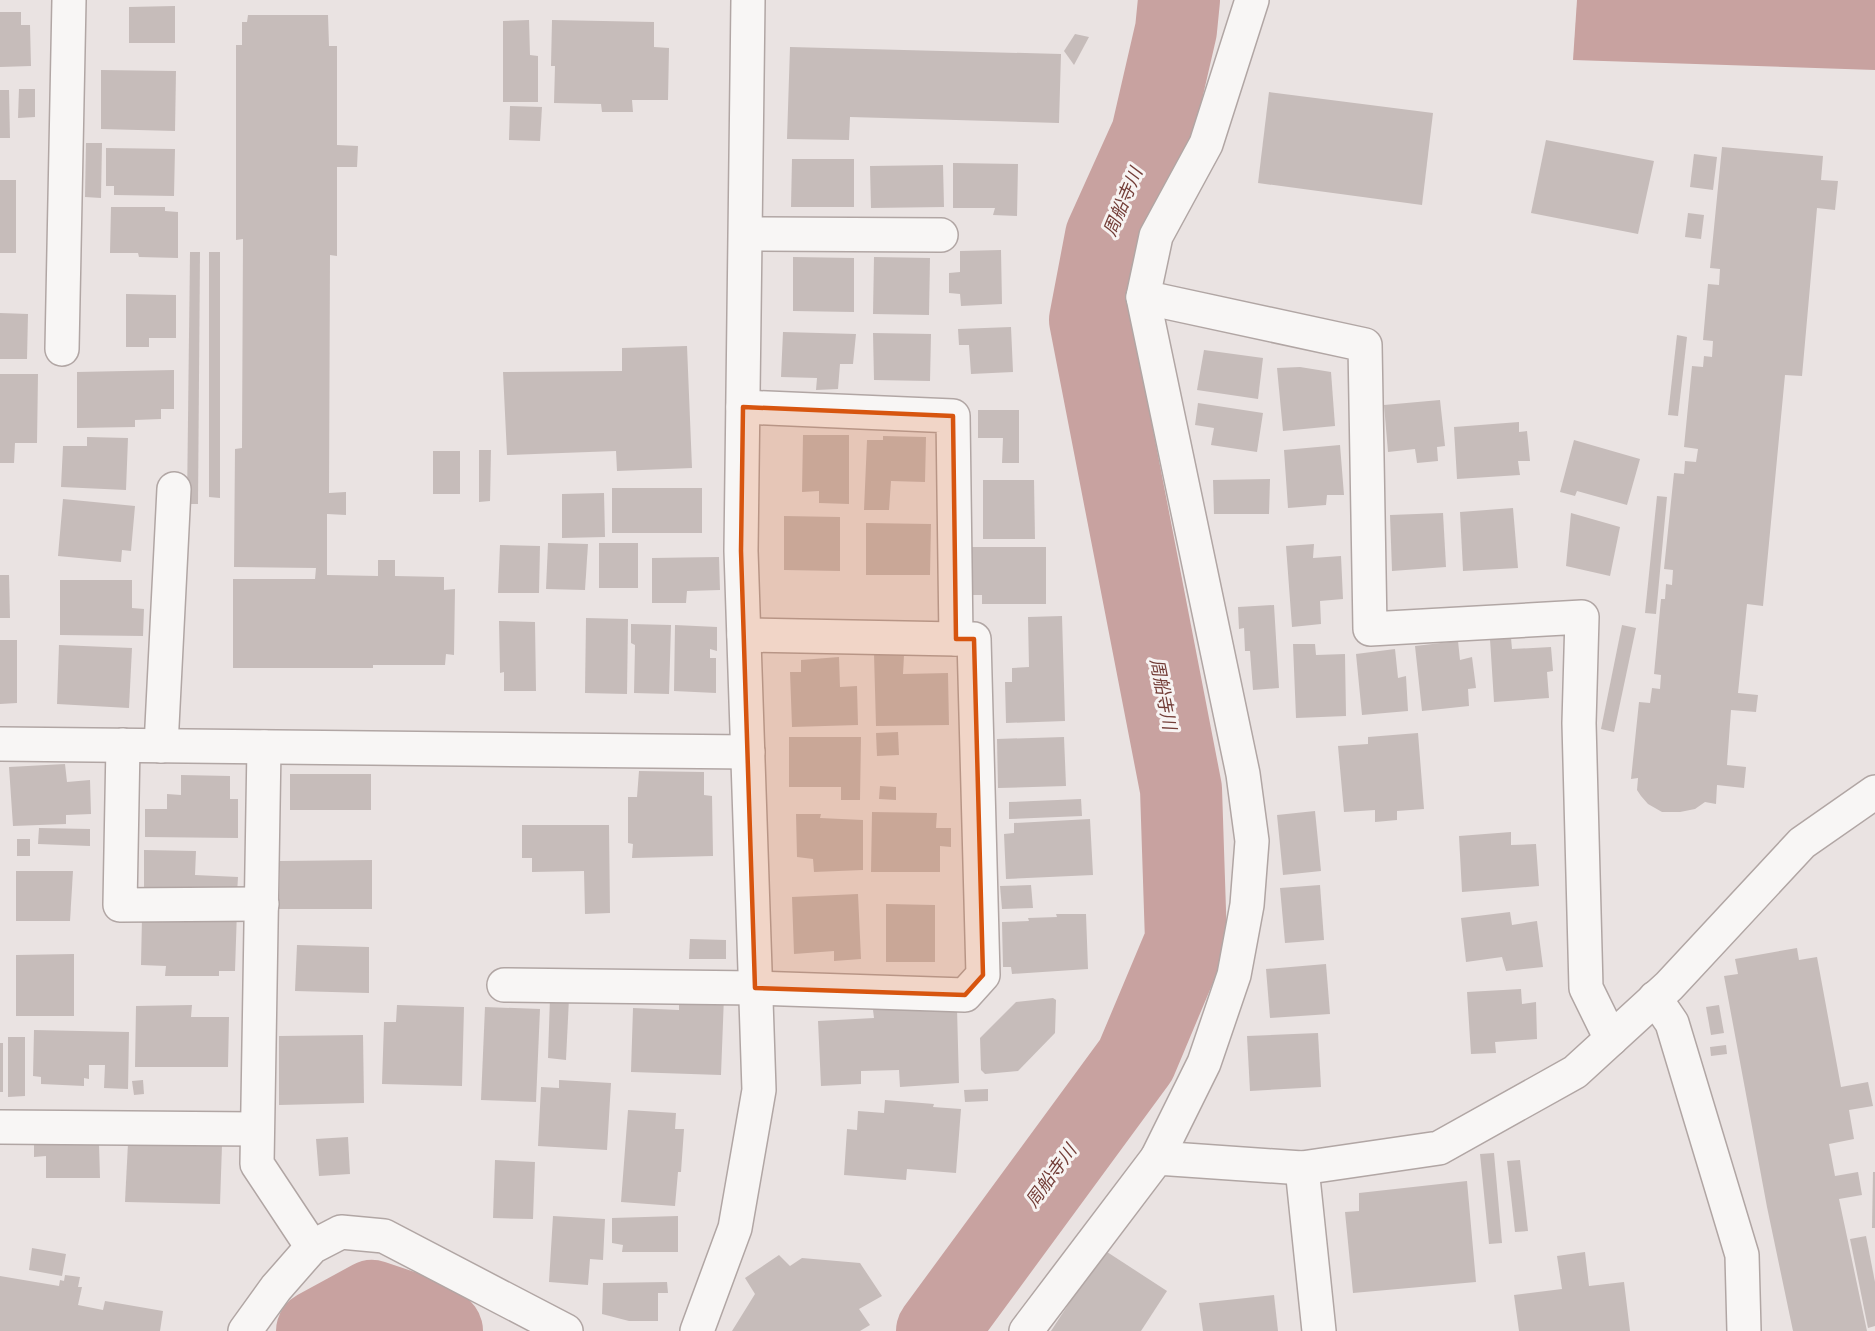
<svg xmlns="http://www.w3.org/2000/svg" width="1875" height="1331" viewBox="0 0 1875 1331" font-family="'PT Sans Narrow','Noto Sans JP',sans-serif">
<rect width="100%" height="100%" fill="#eae3e2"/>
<path fill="#c8a2a0" d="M1577,0H1875V70L1573,60Z"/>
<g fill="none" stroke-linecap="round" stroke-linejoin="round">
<g stroke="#c8a2a0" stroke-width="82">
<path d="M317,1331L372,1301L417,1316L442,1331"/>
<path d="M937,1331L1136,1060L1186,941L1181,789L1090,320L1106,236L1152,134L1176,30L1179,0"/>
</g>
</g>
<g fill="#c6bcba">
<path d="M175,6V43H129V7Z"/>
<path d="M0,12H21V25H30L31,66L0,67Z"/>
<path d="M248,15H328L329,46H337V145L358,146L357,167H337V256L330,255L329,493L346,492V515L327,514V575L378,576V560H395V576L444,577V590L455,589L454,655L446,654L445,665H373V668H233V579H315L316,568L234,567L235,449L242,448L243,239L236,240V45H242V22H247Z"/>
<path d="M529,20L530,55L538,56V102H503V21Z"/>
<path d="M552,20L654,22V47L669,48L668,100H632L633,112H602L601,104L554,103L555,66H551Z"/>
<path d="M1075,34L1089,37L1074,65L1064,51Z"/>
<path d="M790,47L1061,54L1059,123L850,117L849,140L787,139Z"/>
<path d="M101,70L176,71L175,131L101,129Z"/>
<path d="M19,89H35V117L18,118Z"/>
<path d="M0,90H9L10,138H0Z"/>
<path d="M1269,92L1433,113L1422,205L1258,183Z"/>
<path d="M510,106L542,107L540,141L509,140Z"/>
<path d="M1546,140L1654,161L1638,234L1531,213Z"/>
<path d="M86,143H102L101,198L85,197Z"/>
<path d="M1722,147L1823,156L1821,180L1838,181L1835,210L1817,208L1802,376L1785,375L1763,606L1747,604L1738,693L1758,695L1756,712L1731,710L1727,765L1746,767L1744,788L1717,785L1716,804L1705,802L1695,809L1680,812H1662L1648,804L1641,796L1637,790L1638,778L1631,779L1639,702L1650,703L1652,688L1660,689L1661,675L1654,674L1661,599H1665L1666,584L1672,585L1673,570L1664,569L1674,473L1684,474L1685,461L1696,462L1698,449L1684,447L1692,366L1703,367L1704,356L1712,357L1713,341L1703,340L1708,284L1719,285L1720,269L1710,268Z"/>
<path d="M106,148L175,149L174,196L114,195V186H106Z"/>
<path d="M1694,154L1717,157L1713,190L1690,187Z"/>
<path d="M792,159H854V207H791Z"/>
<path d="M953,163L1018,164L1017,216L993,215L995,208H953Z"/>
<path d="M943,165L944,207L871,208L870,166Z"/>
<rect x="0" y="180" width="16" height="73"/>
<path d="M111,207H165V211L178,212V258L139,257L138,253H110Z"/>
<path d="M1688,213L1704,215L1701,239L1685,237Z"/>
<path d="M1001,250L1002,304L961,306L960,294L949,293V273L960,272V251Z"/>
<path d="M190,252H200L198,504H187Z"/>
<path d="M209,252H220V498L209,497Z"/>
<path d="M793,257L854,258V312L793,311Z"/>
<path d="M874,257L930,258L929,315L873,314Z"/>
<path d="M126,294L176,295V338H149V347H126Z"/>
<path d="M0,313L28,314L27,359H0Z"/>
<path d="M1011,327L1013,372L971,374L969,345H959L958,329Z"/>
<path d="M783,332L856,334L853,364H840L838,389L816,390L817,378L781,377Z"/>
<path d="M873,333L931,334L930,381L874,380Z"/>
<path d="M1677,335L1687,337L1678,416L1668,415Z"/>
<path d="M687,346L692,468L617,471L616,451L507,455L503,372L622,371V348Z"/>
<path d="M1204,350L1263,358L1258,399L1197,390Z"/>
<path d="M1300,367L1331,372L1335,426L1283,431L1277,368Z"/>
<path d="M174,370V409H161V419L135,420V427L77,428V372Z"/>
<path d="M0,374H38L37,443H15L14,463H0Z"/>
<path d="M1440,400L1445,446L1437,447L1438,461L1417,463L1415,449L1388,452L1384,405Z"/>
<path d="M1198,403L1263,413L1257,452L1211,445L1214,428L1195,425Z"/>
<path d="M978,410H1019V463H1002L1003,438H978Z"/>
<path d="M1519,422V432L1527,431L1530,461H1518L1520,475L1457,479L1454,427Z"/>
<path d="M803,435H849V504L819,503V491L802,492Z"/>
<path d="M883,436L926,437L925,482L891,481L889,510H864L867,440H883Z"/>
<path d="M87,437L128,438L126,490L61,487L63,446H87Z"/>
<path d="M1574,440L1640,459L1627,505L1577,491L1575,496L1560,492Z"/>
<path d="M1340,445L1344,495H1327L1326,505L1288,508L1284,450Z"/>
<path d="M479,450H491L490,501L479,502Z"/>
<rect x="433" y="451" width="27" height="43"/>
<path d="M1270,479L1269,514H1214L1213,480Z"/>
<path d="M983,480H1034L1035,539H983Z"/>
<rect x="612" y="488" width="90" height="45"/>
<path d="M604,493L605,537L562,538V494Z"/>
<path d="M1657,496L1667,497L1656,614L1645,613Z"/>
<path d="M63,499L135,506L131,551L122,550L121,562L58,556Z"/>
<path d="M1513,508L1518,568L1463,571L1460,512Z"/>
<path d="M1443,513L1446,567L1392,571L1390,515Z"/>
<path d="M1571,513L1620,527L1610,576L1566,566Z"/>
<path d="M784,516L840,517V571L784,570Z"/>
<path d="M866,523L931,524L930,575H866Z"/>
<path d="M548,543L588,544L585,590L546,589Z"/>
<rect x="599" y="543" width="39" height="45"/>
<path d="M1314,544L1313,558L1341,556L1343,599L1320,601L1321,624L1292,627L1286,546Z"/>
<path d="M500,545L540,546L539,593H498Z"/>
<path d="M970,547H1046V604H982V595H970Z"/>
<path d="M719,557L720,590L687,591L686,603H652V558Z"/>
<path d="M0,575H9L10,618H0Z"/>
<path d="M60,580H132V608L144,609L143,636L60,635Z"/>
<path d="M1274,605L1279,688L1253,690L1250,651H1245L1244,628L1239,629L1238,607Z"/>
<path d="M1062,616L1065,721L1006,723L1005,682H1012V668L1029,667L1028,617Z"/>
<path d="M586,618L628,619L627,694L585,693Z"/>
<path d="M499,621L535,622L536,691H504V672L500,673Z"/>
<path d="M631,624L671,625L669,694L634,693L635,645L631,643Z"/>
<path d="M675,625L717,627V651L710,649V658H716V693L674,691Z"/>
<path d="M1622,625L1636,628L1614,732L1601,729Z"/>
<path d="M1511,638L1512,649L1551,647L1553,671L1547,672L1549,698L1494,702L1490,639Z"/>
<path d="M0,640H17V703L0,704Z"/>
<path d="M1458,641L1460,660L1472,657L1476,688L1468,689L1469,706L1422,711L1415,646Z"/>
<path d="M1293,644H1315L1316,655L1345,654L1346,716L1296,718Z"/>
<path d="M59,645L132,648L129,708L57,704Z"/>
<path d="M1395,649L1398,678L1406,676L1408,711L1362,715L1356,654Z"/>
<path d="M874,654L904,655L903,674L948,673L949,725L876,726Z"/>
<path d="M839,657L840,687L857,686L858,725L792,727L790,672H801V660Z"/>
<path d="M898,732L899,755L877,756L876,733Z"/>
<path d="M1418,733L1424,809L1397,811V820L1375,822V810L1344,812L1338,746L1368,744V737Z"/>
<path d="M789,737H861L860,800H841V787H789Z"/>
<path d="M1064,737L1066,786L998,788L997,739Z"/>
<path d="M65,764L67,782L90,780L91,814L66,815V824L13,826L9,767Z"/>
<path d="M639,771L704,772V795L712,796L713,856L632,858L633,844L628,843V797H637Z"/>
<rect x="290" y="774" width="81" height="36"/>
<path d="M181,775L230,776V799H238V838L145,837V809H167V794L181,795Z"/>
<path d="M880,786L896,787V800L879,799Z"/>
<path d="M1081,799L1082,816L1009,819V802Z"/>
<path d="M1315,811L1321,871L1283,875L1277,815Z"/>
<path d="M872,812L937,813L936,828H951V847L940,846V872H871Z"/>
<path d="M796,814H821L820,818L863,820V870L814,872L813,859L797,857Z"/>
<path d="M1090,819L1093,875L1006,879L1004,834L1014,833V823Z"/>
<path d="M522,825H609L610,913L585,914L584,871L532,872V858H522Z"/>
<path d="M39,828L90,829V846L38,844Z"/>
<path d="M1511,832V845L1536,844L1539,886L1462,892L1459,836Z"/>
<rect x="17" y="839" width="13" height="17"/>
<path d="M144,850L196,851L195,875L238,877L237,894L144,893Z"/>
<path d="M372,860V909H279L280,861Z"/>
<path d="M16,871H73L70,921H16Z"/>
<path d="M1031,885L1033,908L1002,909L1000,886Z"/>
<path d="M1320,885L1324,940L1285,943L1280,888Z"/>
<path d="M858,894L861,959L834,961V951L794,954L792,897Z"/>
<path d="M886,904L935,905V962H886Z"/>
<path d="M237,910L235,971H219V976H165L166,966L141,965L142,917Z"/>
<path d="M1510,912L1512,925L1537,921L1543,967L1506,971L1502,957L1466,962L1461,918Z"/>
<path d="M1056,914H1086L1088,969L1012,974L1011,967H1003L1002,922L1029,921L1028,918L1057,917Z"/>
<path d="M690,939L726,940V959H689Z"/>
<path d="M297,945L369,947V993L295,991Z"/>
<path d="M1797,948L1799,960L1817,957L1841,1087L1868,1082L1873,1106L1849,1110L1854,1139L1829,1144L1835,1176L1858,1172L1862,1195L1839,1199L1867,1331H1793L1767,1207L1724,976L1738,974L1735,959Z"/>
<path d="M74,954V1016H16V955Z"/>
<path d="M1326,964L1330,1014L1270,1018L1266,969Z"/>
<path d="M1521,989L1522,1004L1536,1002L1537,1039L1495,1042L1496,1053L1471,1054L1467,992Z"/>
<path d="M679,994L724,996L721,1075L631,1072L633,1008L679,1010Z"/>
<path d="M550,997L569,998L566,1060L548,1058Z"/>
<path d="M1053,998L1056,1000L1055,1033L1018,1071L985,1074L981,1070L980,1038L1016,1002Z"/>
<path d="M192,1005L191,1017H229L228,1067H135L136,1006Z"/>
<path d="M397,1005L464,1007L462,1086L382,1084L384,1022H396Z"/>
<path d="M1719,1005L1724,1033L1711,1035L1706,1007Z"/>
<path d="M485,1007L540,1009L536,1102L481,1100Z"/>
<path d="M957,1008L959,1083L900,1087L899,1070L861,1071V1084L821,1086L818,1021L874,1018L873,1010Z"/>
<path d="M34,1030L129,1032L128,1089L104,1088L105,1065H89V1079L84,1078V1086L41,1084V1077L33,1076Z"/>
<path d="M1318,1033L1321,1087L1250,1091L1247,1036Z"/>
<path d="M363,1035L364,1103L279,1105V1036Z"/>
<path d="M8,1037H25V1096L8,1097Z"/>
<rect x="0" y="1043" width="3" height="49"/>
<path d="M1726,1045L1727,1054L1711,1056L1710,1047Z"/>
<path d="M143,1080L144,1094L134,1095L132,1081Z"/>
<path d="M559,1080L611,1083L607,1150L538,1146L541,1087L559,1088Z"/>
<path d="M988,1089V1101L965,1102L964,1090Z"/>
<path d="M885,1100L934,1104L933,1107L961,1109L956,1173L907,1169L906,1180L844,1175L847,1129L857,1130L858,1111L884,1113Z"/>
<path d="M628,1110L676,1113L675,1129H684L681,1172H678L675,1206L621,1202Z"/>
<path d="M348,1137L350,1174L319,1176L316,1139Z"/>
<path d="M128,1143L222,1145L220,1204L125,1202Z"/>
<path d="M34,1144H99L100,1178H46V1156L34,1157Z"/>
<path d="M1494,1153L1502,1243L1489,1244L1480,1154Z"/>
<path d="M495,1160L535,1162L533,1219L493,1218Z"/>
<path d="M1520,1160L1528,1231L1515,1232L1507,1161Z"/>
<path d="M1873,1172H1875V1228H1872Z"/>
<path d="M1467,1181L1476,1282L1353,1293L1345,1212L1359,1211V1193Z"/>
<path d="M553,1216L605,1219L603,1260L590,1259L588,1285L549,1282Z"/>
<path d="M678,1216V1252H622L623,1245L612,1243V1218Z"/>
<path d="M1866,1236L1875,1282V1326L1868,1328L1850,1239Z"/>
<path d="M32,1248L66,1254L62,1276L29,1270Z"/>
<path d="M1104,1250L1167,1291L1141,1331H1051Z"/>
<path d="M1585,1252L1589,1286L1624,1282L1630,1331H1519L1514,1295L1562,1289L1557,1256Z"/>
<path d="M779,1255L790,1266L802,1258L860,1263L882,1296L859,1309L870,1325L860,1331H732L755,1294L745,1278Z"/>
<path d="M65,1275L80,1277L78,1287H82L78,1305L103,1310L105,1301L163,1311L160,1331H0V1276L59,1286L60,1280L64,1281Z"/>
<path d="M667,1282L668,1293H658V1321H629L602,1314L603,1283Z"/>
<path d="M1274,1295L1278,1331H1203L1199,1303Z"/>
</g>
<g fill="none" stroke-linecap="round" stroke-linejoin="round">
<g stroke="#b1a6a4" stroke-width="36">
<g id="minor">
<path d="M746,234L941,235"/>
<path d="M1143,297L1365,345L1370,629L1582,617L1579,723L1586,988L1611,1039"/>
<path d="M62,349L69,0"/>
<path d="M744,635L956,639"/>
<path d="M0,744L748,752"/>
<path d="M123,745L120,905L262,904"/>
<path d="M161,746L174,489"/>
<path d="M264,747L257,1164L312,1247"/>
<path d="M504,985L755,988L965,995L983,975L974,639H956L953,416L743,407"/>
<path d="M1655,998L1672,1023L1742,1255L1744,1331"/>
<path d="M0,1127L257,1129"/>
<path d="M1157,1158L1204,1063L1234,975L1247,905L1252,841L1243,774L1143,297L1156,236L1206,144L1252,0"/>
<path d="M1302,1168L1319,1331"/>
<path d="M245,1331L276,1288L312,1247L341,1232L384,1236L566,1331"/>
<path d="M697,1331L735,1228L759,1090L741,551L748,0"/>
<path d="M1026,1331L1157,1158L1302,1168L1439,1148L1575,1072L1669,986L1802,843L1875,792"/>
</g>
</g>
<use href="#minor" stroke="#f8f6f5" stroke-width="33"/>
</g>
<path fill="#d7550f" fill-opacity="0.2" stroke="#d7550f" stroke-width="4.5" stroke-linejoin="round" d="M743,407L953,416L956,639H974L983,975L965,995L755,988L741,551Z"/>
<g text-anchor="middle" stroke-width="6" stroke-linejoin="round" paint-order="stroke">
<g font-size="18" font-style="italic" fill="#733d37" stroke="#f7f3f2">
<text transform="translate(1123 202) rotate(-67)" y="6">周船寺川</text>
<text transform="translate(1163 694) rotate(79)" y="6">周船寺川</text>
<text transform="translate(1051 1176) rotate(-54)" y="6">周船寺川</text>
</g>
</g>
</svg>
